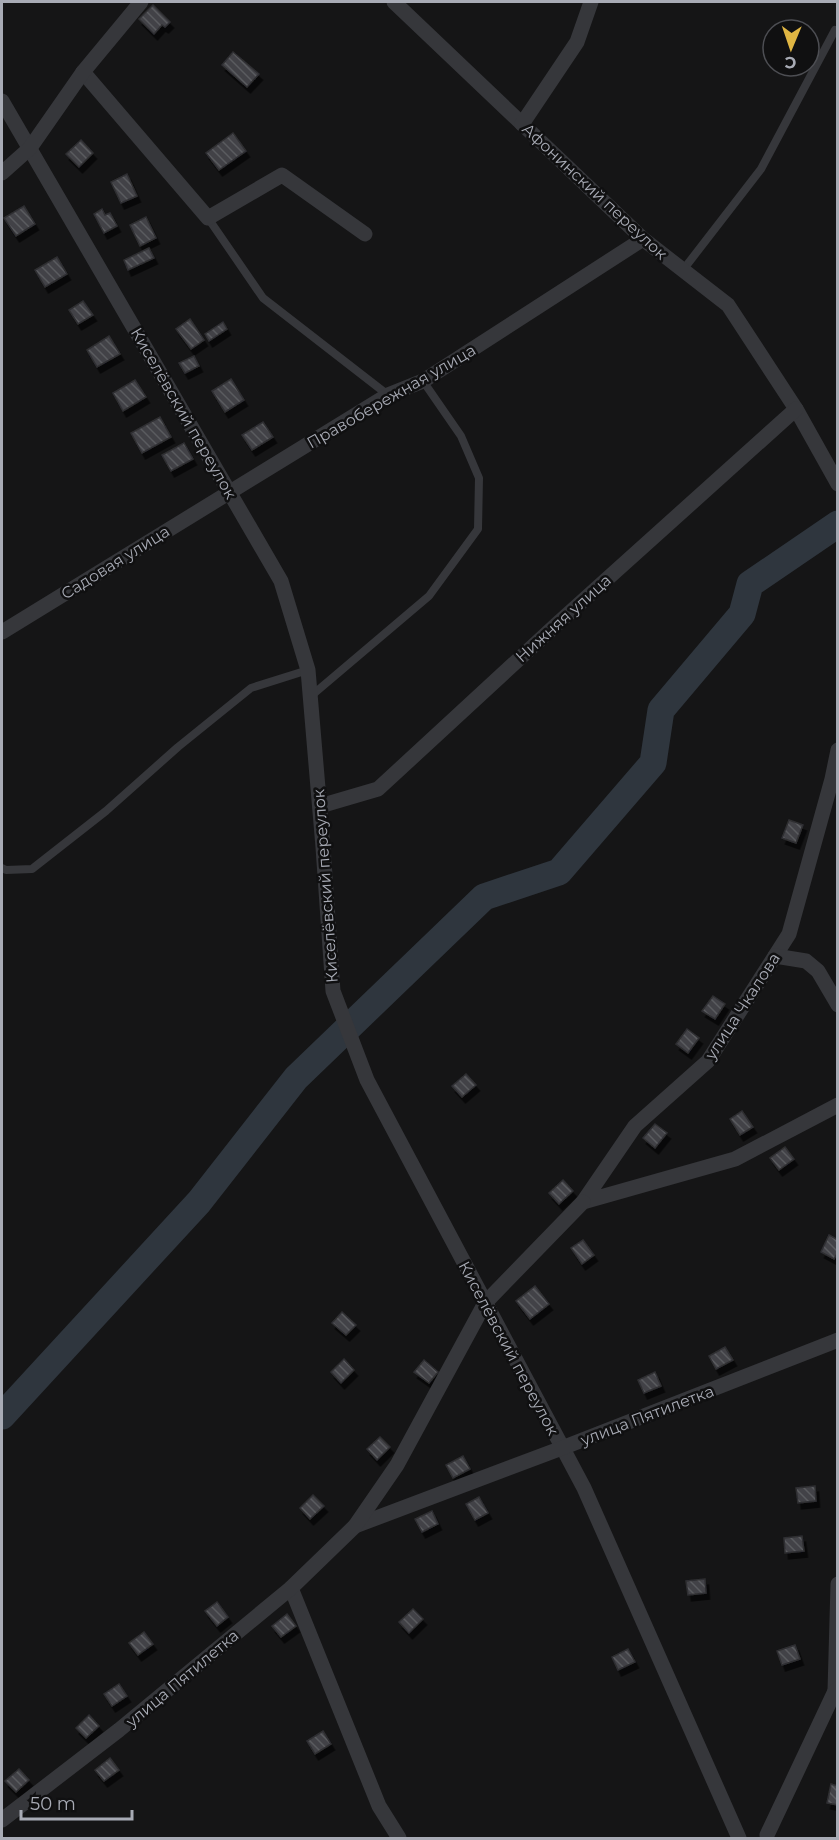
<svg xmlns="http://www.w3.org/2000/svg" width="839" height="1840" viewBox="0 0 839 1840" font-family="Montserrat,sans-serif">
<defs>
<pattern id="building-back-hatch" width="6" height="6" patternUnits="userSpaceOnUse" patternTransform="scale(1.5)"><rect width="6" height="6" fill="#424246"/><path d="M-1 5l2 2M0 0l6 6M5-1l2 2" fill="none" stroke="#5a5b5e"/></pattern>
<filter id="shadow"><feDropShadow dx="3.5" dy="6" stdDeviation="0" flood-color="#0009"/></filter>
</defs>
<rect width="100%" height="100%" fill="#151516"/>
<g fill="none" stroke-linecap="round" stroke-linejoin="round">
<path stroke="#2f363e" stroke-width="27" d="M2,1416L199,1202L296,1078L484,897L559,872L653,763L661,710L742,614L750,584L838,524"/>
</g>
<g fill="url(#building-back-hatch)" stroke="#2f2f32" stroke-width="1.5" filter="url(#shadow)">
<path d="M153,5L170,22L165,27L162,25L154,34L139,19Z"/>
<path d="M233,52L259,74L247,87L222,65Z"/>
<path d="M233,133L246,151L219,170L206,153Z"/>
<path d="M81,140L93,153L79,167L66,154Z"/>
<path d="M127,174L137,196L121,203L111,182Z"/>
<path d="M24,206L35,224L16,236L4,218Z"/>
<path d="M102,209L105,215L110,213L117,226L104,233L94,214Z"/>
<path d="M146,217L156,238L140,246L130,225Z"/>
<path d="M149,248L154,258L128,270L124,260Z"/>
<path d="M57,257L67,274L45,287L35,270Z"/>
<path d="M83,301L93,315L78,324L69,310Z"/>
<path d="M190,319L204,340L191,349L176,329Z"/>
<path d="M223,322L227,329L209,341L205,334Z"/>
<path d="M109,336L120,354L97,367L87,350Z"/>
<path d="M194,356L199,366L185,373L179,363Z"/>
<path d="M231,379L244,400L225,412L212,391Z"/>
<path d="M135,380L146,397L123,411L113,393Z"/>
<path d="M160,417L171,437L142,453L131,433Z"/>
<path d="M263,422L273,437L252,450L242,435Z"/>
<path d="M184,443L193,459L171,471L162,455Z"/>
<path d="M789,820L803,825L796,843L782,838Z"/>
<path d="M713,996L725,1004L715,1019L702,1011Z"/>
<path d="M687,1029L699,1038L688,1053L676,1044Z"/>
<path d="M466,1074L476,1085L462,1097L452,1086Z"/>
<path d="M742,1111L753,1127L740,1135L730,1119Z"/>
<path d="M655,1124L667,1133L655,1148L643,1138Z"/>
<path d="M785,1147L794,1159L779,1170L770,1158Z"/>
<path d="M563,1180L573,1191L559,1204L549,1193Z"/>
<path d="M829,1235L838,1240V1252L834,1259L821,1252Z"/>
<path d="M583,1240L594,1255L582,1264L571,1248Z"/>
<path d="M535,1286L549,1304L530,1319L516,1301Z"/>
<path d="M342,1312L356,1325L346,1335L332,1323Z"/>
<path d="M725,1347L733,1360L716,1369L709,1356Z"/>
<path d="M344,1359L354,1370L341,1383L331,1372Z"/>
<path d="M424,1360L438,1372L429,1383L414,1372Z"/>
<path d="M655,1372L661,1386L644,1393L638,1380Z"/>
<path d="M380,1437L390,1447L377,1460L367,1449Z"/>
<path d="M463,1456L470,1469L453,1478L446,1465Z"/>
<path d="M815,1486L816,1501L798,1503L796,1488Z"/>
<path d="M313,1495L324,1506L310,1519L300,1508Z"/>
<path d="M479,1497L488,1513L475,1520L466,1504Z"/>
<path d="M432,1511L438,1524L422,1532L415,1519Z"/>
<path d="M802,1536L804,1551L785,1553L784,1538Z"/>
<path d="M705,1579L706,1593L688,1595L686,1581Z"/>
<path d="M217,1602L228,1617L217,1626L205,1611Z"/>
<path d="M413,1609L423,1619L409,1633L399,1622Z"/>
<path d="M287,1614L296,1626L281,1637L272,1626Z"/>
<path d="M144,1632L153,1644L138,1655L129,1643Z"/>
<path d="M795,1645L800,1659L782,1665L777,1651Z"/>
<path d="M628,1649L635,1662L618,1670L612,1657Z"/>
<path d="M119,1684L127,1696L112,1706L104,1694Z"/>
<path d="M89,1715L99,1726L86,1738L76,1728Z"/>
<path d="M323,1731L331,1744L315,1754L307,1741Z"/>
<path d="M110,1758L119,1770L104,1781L95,1770Z"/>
<path d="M19,1769L29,1780L16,1792L5,1781Z"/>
<path d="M831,1784L838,1786V1805L827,1803Z"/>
</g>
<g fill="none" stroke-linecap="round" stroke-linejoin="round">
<g stroke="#36373b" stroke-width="8">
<path d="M208,218L263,298L388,395"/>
<path d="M683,270L761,169L835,30"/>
<path d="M311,696L429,596L478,529L479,478L461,436L423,381"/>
<path d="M2,868L6,870L32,869L106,811L178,747L251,688L308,670"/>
</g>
<g stroke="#36373b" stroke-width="15">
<path d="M394,2L643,239L728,305L796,409L838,484"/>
<path d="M83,72L208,218L282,175L365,234"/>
<path d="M2,101L281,581L308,670L323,847L333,991L367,1080L584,1488L739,1838"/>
<path d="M522,124L577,42L591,2"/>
<path d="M2,173L30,148L83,72L141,2"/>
<path d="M2,632L388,395L423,381L643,239"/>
<path d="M838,750L832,779L789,934L708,1061L635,1126L583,1202L735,1159L838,1105"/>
<path d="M320,806L378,789L557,624L796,409"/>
<path d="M775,956L806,961L818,971L838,1005"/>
<path d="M355,1526L562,1448L838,1340"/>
<path d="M291,1588L379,1806L399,1838"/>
<path d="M835,1691L838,1584"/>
<path d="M2,1820L119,1730L291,1588L355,1526L397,1465L485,1303L583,1202"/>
<path d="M767,1835L835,1691L838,1689"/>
</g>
</g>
<g text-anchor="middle" stroke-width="5" stroke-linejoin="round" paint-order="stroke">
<g font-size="16" fill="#a8abb5" stroke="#101011">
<text transform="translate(595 191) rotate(43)" y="6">Афонинский переулок</text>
<text transform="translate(391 396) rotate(-30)" y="6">Правобережная улица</text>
<text transform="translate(184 413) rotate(60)" y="6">Киселёвский переулок</text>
<text transform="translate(115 562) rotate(-32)" y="6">Садовая улица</text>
<text transform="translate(563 618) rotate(-42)" y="6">Нижняя улица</text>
<text transform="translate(325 886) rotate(-94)" y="6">Киселёвский переулок</text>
<text transform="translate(742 1006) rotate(-57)" y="6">улица Чкалова</text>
<text transform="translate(509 1348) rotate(62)" y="6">Киселёвский переулок</text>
<text transform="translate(647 1415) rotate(-21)" y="6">улица Пятилетка</text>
<text transform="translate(182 1678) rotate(-40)" y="6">улица Пятилетка</text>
</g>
</g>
<rect width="839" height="1840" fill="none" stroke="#a8abb5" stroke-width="6"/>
<g transform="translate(791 48) rotate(182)"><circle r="28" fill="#101011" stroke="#4d4e53" stroke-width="1.5"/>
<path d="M0-4.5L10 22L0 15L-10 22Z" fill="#e0b643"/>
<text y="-9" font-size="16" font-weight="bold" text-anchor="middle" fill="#a8abb5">С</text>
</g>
<path d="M21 1810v9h111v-9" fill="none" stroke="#a8abb5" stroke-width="3"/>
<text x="30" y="1810" font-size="18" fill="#a8abb5" stroke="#101011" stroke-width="4.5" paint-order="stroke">50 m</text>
</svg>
